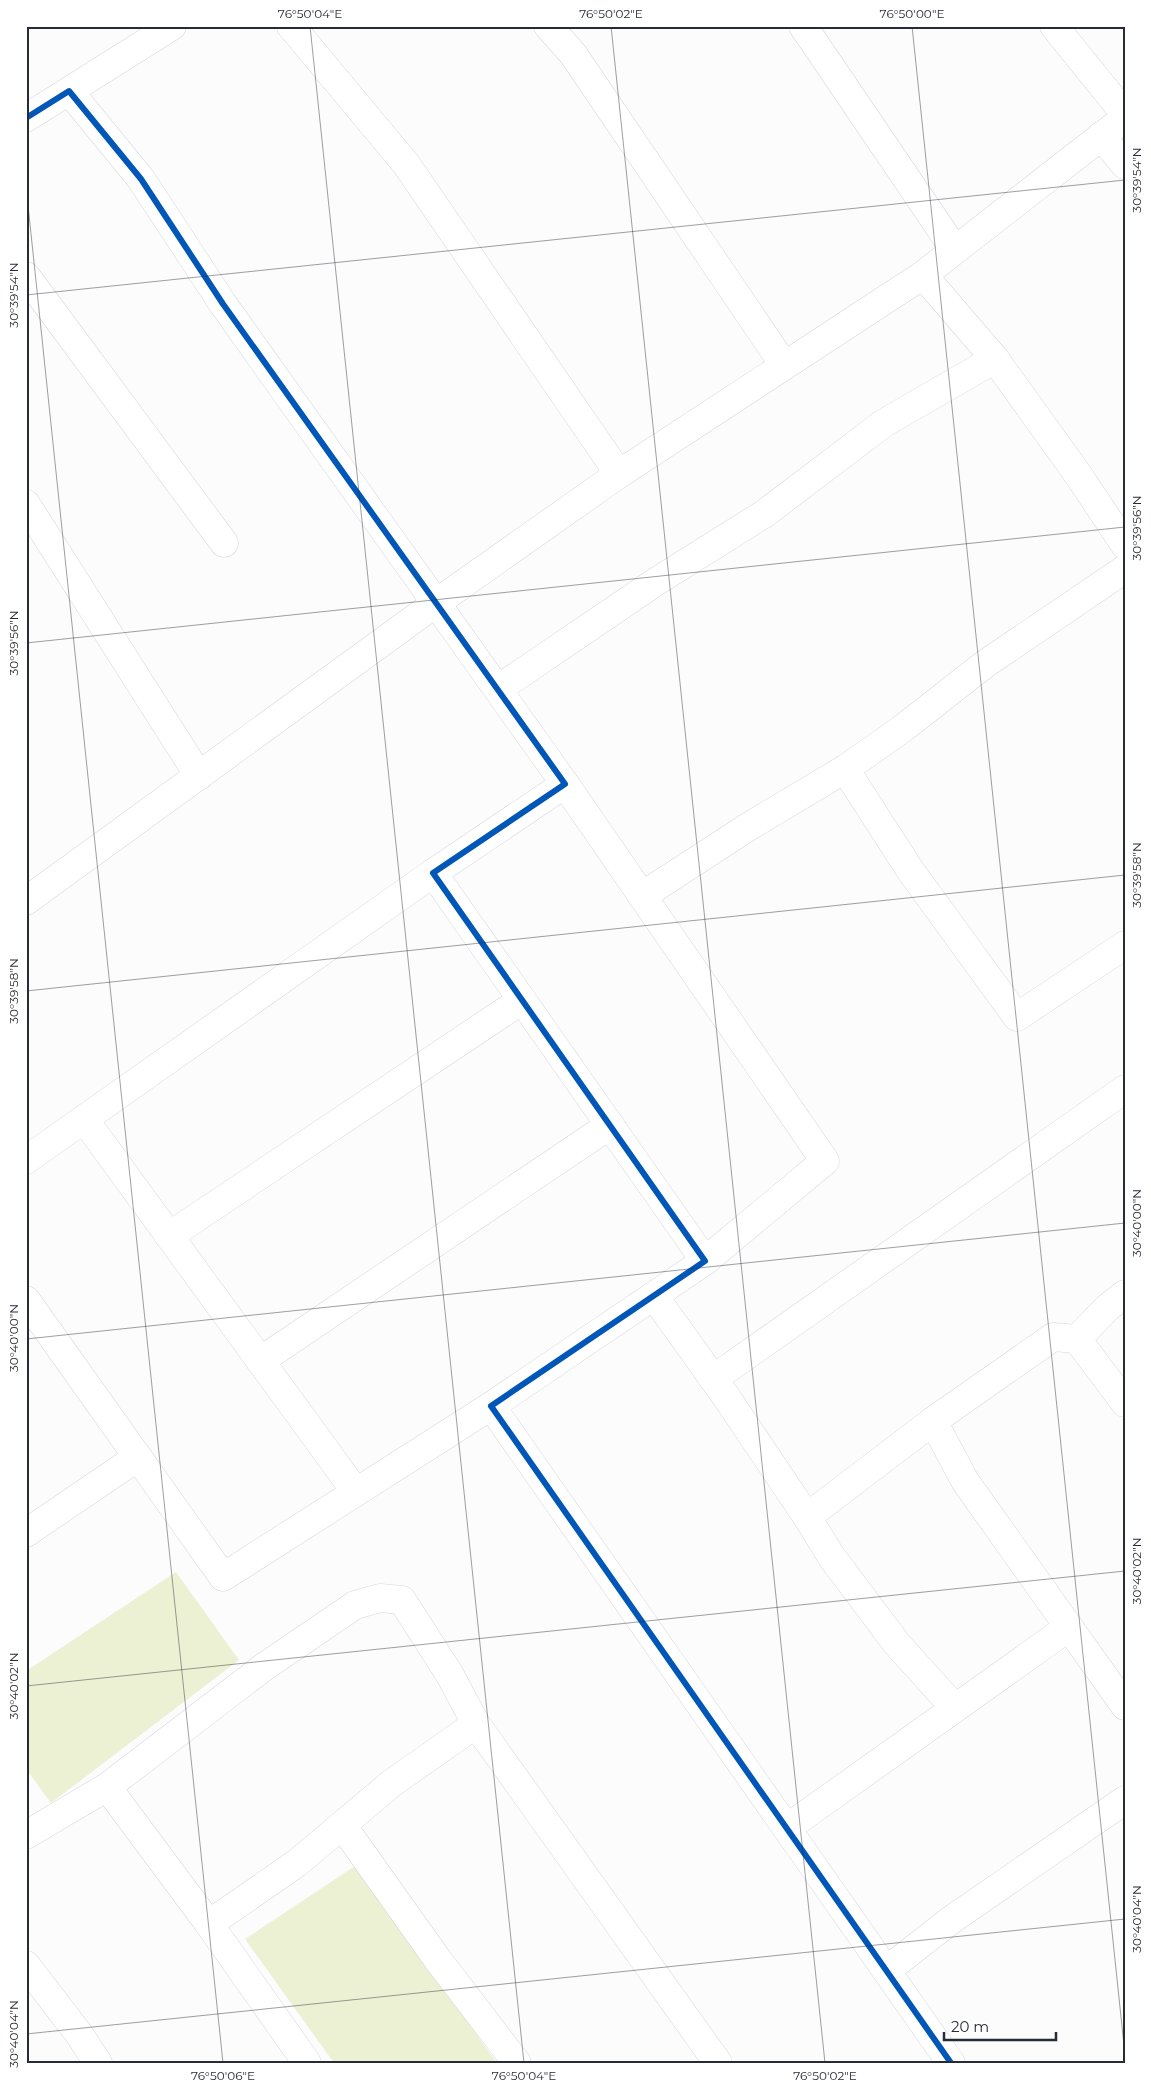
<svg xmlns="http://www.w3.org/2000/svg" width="1151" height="2089" viewBox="0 0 1151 2089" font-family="Montserrat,sans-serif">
<rect width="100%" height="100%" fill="#fcfcfc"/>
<g fill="#ecf1d4">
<path d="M176,1572L239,1660L51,1803L26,1769V1671Z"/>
<path d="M355,1866L497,2063H334L245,1939Z"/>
</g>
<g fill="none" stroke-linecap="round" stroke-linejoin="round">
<g stroke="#d5d8dd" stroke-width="29">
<g id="minor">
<path d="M548,26L573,54L784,365"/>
<path d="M803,26L955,250"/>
<path d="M1054,26L1125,114"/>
<path d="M69,91L172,26"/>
<path d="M26,118L69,91L141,179L223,304L565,784L433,873L705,1261L491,1406L951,2063"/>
<path d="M1101,136L1125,165"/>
<path d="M923,275L995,359L1079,476L1125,545"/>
<path d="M26,276L224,543"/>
<path d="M619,474L923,275L1125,118"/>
<path d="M26,504L199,776"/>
<path d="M498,689L657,581L764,514L884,423L995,359"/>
<path d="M845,769L910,870L1017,1017L1125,945"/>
<path d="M565,784L825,1161L705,1261"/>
<path d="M642,896L748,827L845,769L902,729L985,664L1125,569"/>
<path d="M26,901L436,603L619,474L406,164L291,26"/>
<path d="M84,1119L356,1492"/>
<path d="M26,1160L433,873"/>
<path d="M169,1236L522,1000"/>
<path d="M654,1296L727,1398L807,1517L831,1556L897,1644L954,1707"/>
<path d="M26,1300L223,1577L491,1406"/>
<path d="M1077,1339L1125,1403"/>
<path d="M260,1361L610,1125"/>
<path d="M713,1379L1125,1089"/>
<path d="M933,1421L965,1481L1125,1706"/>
<path d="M807,1517L933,1421L1053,1337L1077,1339L1107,1308L1125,1294"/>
<path d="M26,1533L138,1457"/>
<path d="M107,1787L209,1924L307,2063"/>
<path d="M342,1825L438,1960L517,2063"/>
<path d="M787,1828L1069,1627"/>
<path d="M26,1835L107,1787L264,1667L355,1605L380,1598L402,1600L450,1675L476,1724L718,2063"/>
<path d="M209,1924L297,1863L392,1783L476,1724"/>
<path d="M26,1965L79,2034L98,2063"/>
<path d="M887,1970L951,1920L1125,1800"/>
</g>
</g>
<use href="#minor" stroke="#fff" stroke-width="28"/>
<g stroke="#fff" stroke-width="9">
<path id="cycleway" d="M26,118L69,91L141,179L223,304L565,784L433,873L705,1261L491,1406L951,2063"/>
</g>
<use href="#cycleway" stroke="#0057b8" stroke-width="6"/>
</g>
<path fill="none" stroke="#272b35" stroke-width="1" stroke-opacity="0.45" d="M310,26L524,2063M611,26L825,2063M912,26L1125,2055M26,186L223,2063M26,295L1125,180M26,643L1125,527M26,991L1125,875M26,1339L1125,1223M26,1686L1125,1571M26,2034L1125,1919"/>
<rect width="1151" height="2089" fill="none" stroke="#ffffff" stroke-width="55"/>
<path d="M944 2032v8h112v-8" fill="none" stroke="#272b35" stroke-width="2.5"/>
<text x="951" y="2032" font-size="15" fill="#272b35" stroke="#ffffff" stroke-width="4" paint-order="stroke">20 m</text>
<rect x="28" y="28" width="1096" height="2034" fill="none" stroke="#272b35" stroke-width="2"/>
<g font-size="12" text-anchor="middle" fill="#272b35">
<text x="310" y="18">76°50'04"E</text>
<text x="611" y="18">76°50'02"E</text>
<text x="912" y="18">76°50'00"E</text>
<text transform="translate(1137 180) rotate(-90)" y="4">30°39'54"N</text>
<text transform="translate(14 295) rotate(-90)" y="4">30°39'54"N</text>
<text transform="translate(1137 528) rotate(-90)" y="4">30°39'56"N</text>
<text transform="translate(14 643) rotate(-90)" y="4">30°39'56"N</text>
<text transform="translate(1137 875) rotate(-90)" y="4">30°39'58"N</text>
<text transform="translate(14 991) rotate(-90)" y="4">30°39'58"N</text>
<text transform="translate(1137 1223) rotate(-90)" y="4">30°40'00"N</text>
<text transform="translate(14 1338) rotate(-90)" y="4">30°40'00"N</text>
<text transform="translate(1137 1571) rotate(-90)" y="4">30°40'02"N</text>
<text transform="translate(14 1686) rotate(-90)" y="4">30°40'02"N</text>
<text transform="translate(1137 1919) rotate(-90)" y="4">30°40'04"N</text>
<text transform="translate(14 2034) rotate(-90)" y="4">30°40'04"N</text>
<text x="223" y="2080">76°50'06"E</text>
<text x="524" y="2080">76°50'04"E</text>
<text x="825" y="2080">76°50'02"E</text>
</g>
</svg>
